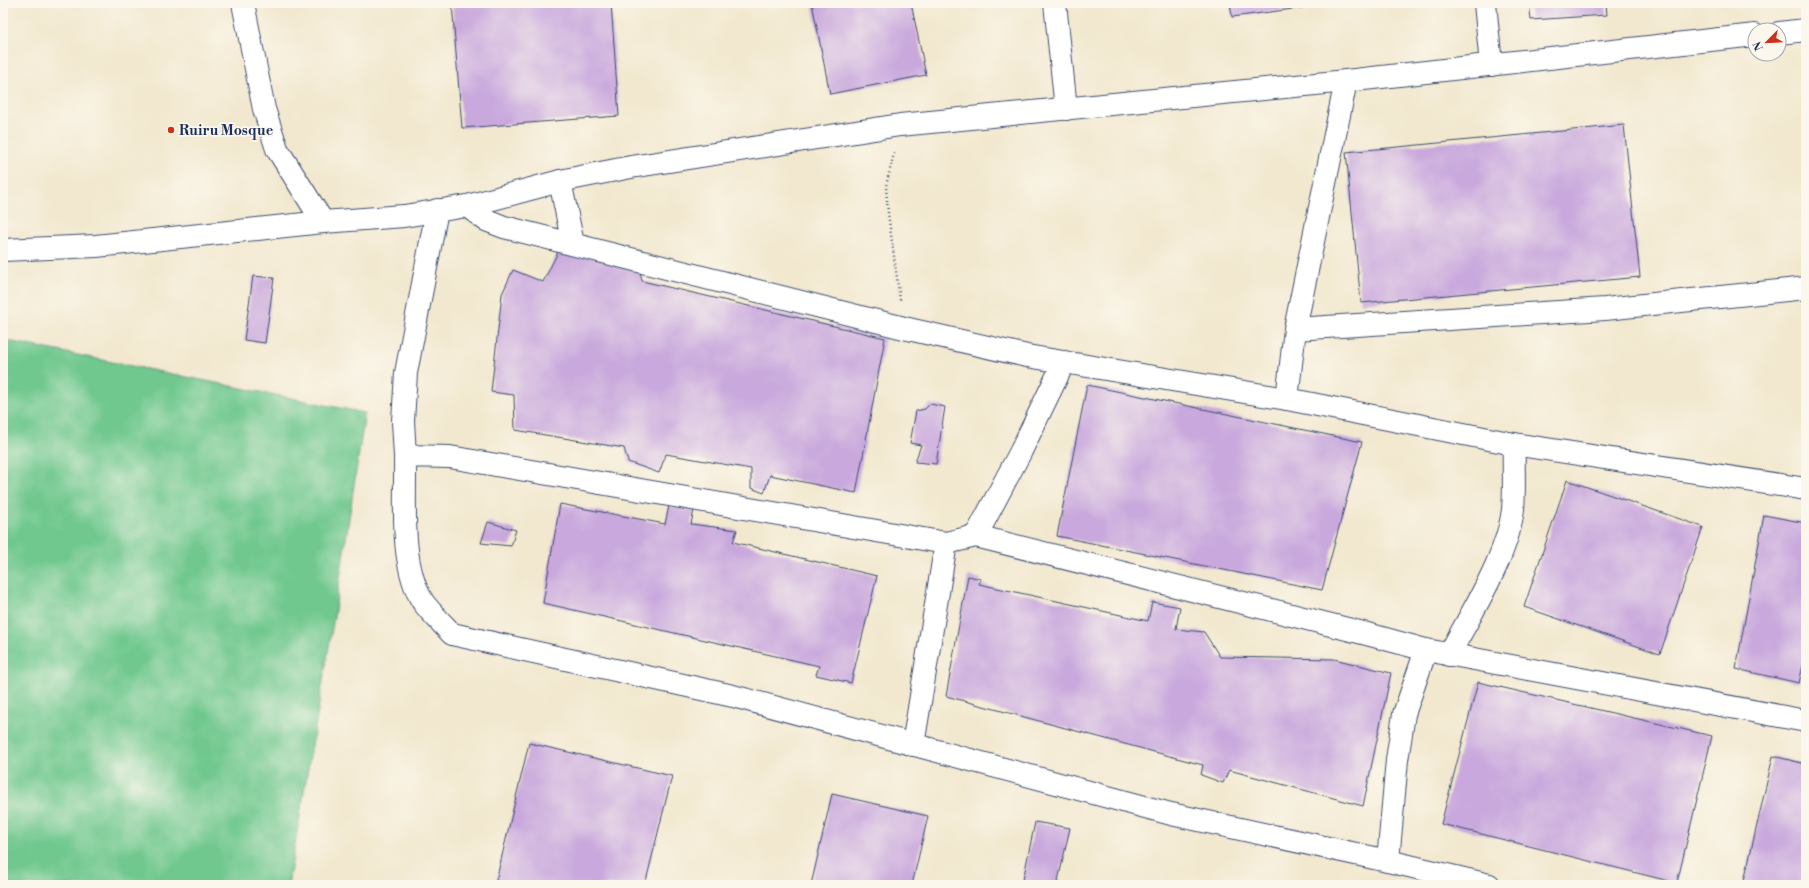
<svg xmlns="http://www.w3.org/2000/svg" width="1809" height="888" viewBox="0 0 1809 888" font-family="'Libre Bodoni',serif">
<rect width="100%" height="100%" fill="#fbf7ec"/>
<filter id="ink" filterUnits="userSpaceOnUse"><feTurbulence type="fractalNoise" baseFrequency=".025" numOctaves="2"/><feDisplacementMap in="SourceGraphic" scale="8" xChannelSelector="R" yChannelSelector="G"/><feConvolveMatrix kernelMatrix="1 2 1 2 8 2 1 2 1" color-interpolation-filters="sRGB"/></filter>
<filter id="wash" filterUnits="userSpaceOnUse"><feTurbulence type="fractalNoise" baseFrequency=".012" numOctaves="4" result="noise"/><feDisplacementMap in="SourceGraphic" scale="16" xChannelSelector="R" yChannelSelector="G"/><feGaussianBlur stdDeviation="0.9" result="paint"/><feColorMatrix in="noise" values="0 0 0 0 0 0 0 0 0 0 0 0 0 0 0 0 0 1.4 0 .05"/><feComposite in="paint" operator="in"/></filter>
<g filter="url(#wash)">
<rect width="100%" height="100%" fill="#f2e8cf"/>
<path fill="#70c88e" stroke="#467c76" d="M3,340L365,413L334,617L288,885H3Z"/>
<g id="blocks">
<g fill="#c9a9dd">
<path d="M452,3H611L619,116L462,128Z"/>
<path d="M812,3H911L926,75L830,94Z"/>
<path d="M1230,3H1331V4L1232,17Z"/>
<path d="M1529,3H1606L1607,15L1531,20Z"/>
<path d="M1624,125L1640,277L1361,303L1346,152Z"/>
<path d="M559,250L639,267L642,281L885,338L856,493L770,475L764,493L751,488V469L666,454L659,473L628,462L624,448L515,430L514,395L491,392L502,294L513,270L543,282Z"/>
<path d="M253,276L274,278L265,343L244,340Z"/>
<path d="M1087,385L1362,442L1322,590L1057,536Z"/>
<path d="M930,404L945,407L936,464L915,462L921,445L910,443L916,411L925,409Z"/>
<path d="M1567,480L1703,527L1660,654L1524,607Z"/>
<path d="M560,504L665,524L669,506L694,510L691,524L737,530L733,542L877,576L851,683L816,675L819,666L543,603Z"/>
<path d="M1764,515L1806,523V652L1799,683L1736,669Z"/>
<path d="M488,522L516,530L511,546L481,543Z"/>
<path d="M968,576L981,579L979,584L1148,621L1152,602L1180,607L1176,629L1204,632L1220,657L1334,659L1391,673L1363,806L1229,770L1223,783L1201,775L1203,765L946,696Z"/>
<path d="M1478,682L1712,736L1677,883L1441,824Z"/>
<path d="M529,743L672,776L645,885H495Z"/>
<path d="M1773,756L1806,764V885H1743Z"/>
<path d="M832,794L928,816L912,885H811Z"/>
<path d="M1035,822L1070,828L1057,885H1022Z"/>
</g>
</g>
</g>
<g filter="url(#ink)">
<use href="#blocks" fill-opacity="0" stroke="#3b4b6f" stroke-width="1"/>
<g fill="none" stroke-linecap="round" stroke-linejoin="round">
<g stroke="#3b4b6f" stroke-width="24">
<g id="minor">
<path d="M243,3L264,109L277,149L323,222"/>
<path d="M1055,3L1066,109"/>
<path d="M1485,3L1491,65"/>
<path d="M1779,33L1806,30"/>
<path d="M560,181L573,244"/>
<path d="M467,206L486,220L504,227L904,328L1027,356L1287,399L1514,444L1806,489"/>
<path d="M3,250L96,246L323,222L404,216L467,206L560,181L631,167L900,125L1346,81L1755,35"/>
<path d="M1295,329L1346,81"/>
<path d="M1287,399L1295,329L1605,309L1806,288"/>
<path d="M405,456L403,421L406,373L437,210"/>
<path d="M976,536L1021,451L1064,362"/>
<path d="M1449,655C1471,613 1508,556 1513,509C1515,488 1513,465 1514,444"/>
<path d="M913,745L946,543"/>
<path d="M1388,861L1397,760L1404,714L1426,650"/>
<path d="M1489,885L1388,861L1171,814L733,696L452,634C443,624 431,613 423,602C399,564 406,500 405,456L450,457L946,543L976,536L1367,634L1426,650L1806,721"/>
</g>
</g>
<path stroke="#3b4b6f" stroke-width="2.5" stroke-dasharray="1 3" stroke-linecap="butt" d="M894,153L886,186L888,213L900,300"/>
<use href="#minor" stroke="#fff" stroke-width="22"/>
</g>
</g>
<circle fill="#c8321e" stroke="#fbf7ec" stroke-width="1.5" cx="171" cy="130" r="4"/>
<g text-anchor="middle" stroke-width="3.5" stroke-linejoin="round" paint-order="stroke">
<g font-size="14" font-weight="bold" fill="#1b2f5e" stroke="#fbf7ec" text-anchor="start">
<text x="179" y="135">Ruiru Mosque</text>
</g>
</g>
<rect width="1809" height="888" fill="none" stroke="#fbf7ec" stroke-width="16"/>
<g transform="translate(1767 42) rotate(246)"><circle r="19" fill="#fbf7ec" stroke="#a1a7b3"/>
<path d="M0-3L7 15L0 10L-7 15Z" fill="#c8321e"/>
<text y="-6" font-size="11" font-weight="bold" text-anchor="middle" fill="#1b2f5e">N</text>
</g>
</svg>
